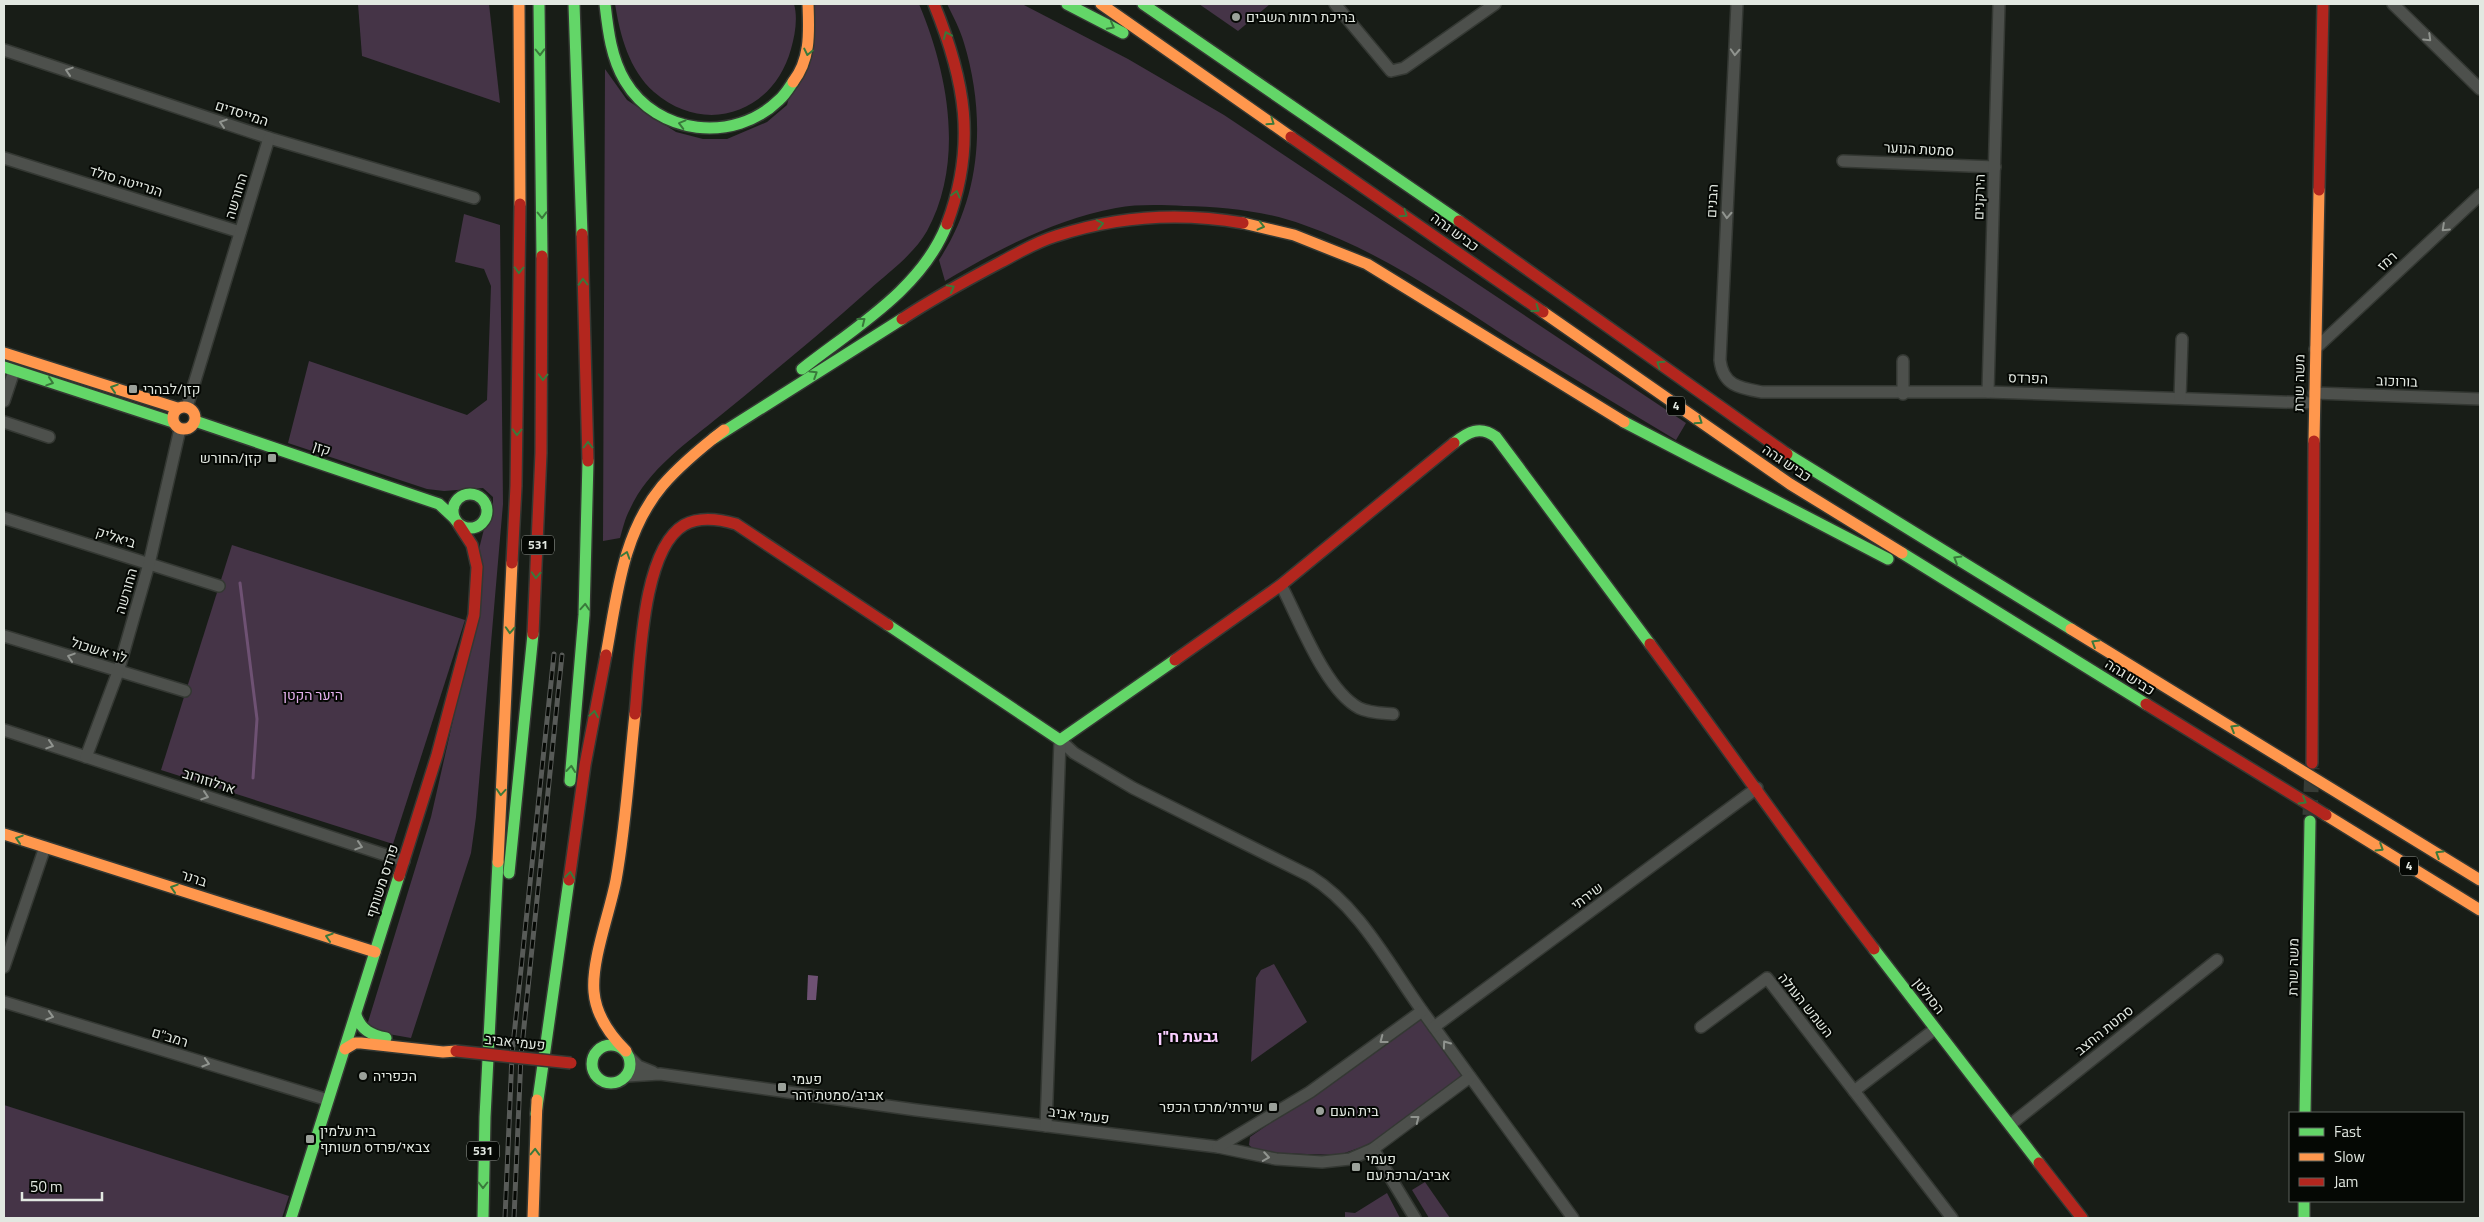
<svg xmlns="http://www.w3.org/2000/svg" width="2484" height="1222" viewBox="0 0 2484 1222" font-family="'Titillium Web',Heebo,sans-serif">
<rect width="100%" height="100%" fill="#181d17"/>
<g fill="#453447">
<path d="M358,4H489L500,103L362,56Z"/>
<path d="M615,4H794C798,18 795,35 791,49C774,112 706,137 654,92C629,70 620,35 615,4Z"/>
<path d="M814,4H919C948,73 965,161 927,231C914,254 888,273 869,290C821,333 771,374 721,415C688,442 648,469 630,509C625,518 623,528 620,538L603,541L605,69L627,100L676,132L703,139H727L767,122L787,105Z"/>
<path d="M947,4H1022L1128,59L1224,115L1686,423L1676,440C1622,407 1567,375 1513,341C1446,298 1380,251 1304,225C1267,211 1224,207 1184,206C1162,205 1138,204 1116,208C1053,220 999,249 945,281L939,260C982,195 986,116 964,43C960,29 953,16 947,4Z"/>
<path d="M1199,4H1270L1238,31Z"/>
<path d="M464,214L500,225L503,504L476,817L471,853L411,1038L377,1032L367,1026L368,1022L431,817L481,597L479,549L484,529L493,516V497L483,488L444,491L427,489L288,443L309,361L467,415L487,400L491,286L484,269L455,262Z"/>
<path d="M232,545L465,620L393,844L161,770Z"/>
<path d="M1274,964L1307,1022L1251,1062L1256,978L1261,970Z"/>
<path d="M1421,1019L1463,1077L1370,1144L1339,1155L1273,1153L1255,1150L1249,1145L1250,1137Z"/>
<path d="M4,1105L289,1196L282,1218H4Z"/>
<path d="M1425,1182L1450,1218H1429L1412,1190Z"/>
<path d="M1387,1193L1400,1218H1345V1212L1355,1213Z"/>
</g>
<path fill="#6e5173" d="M808,975L818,976L816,1000H807Z"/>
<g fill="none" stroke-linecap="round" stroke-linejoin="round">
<path stroke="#6e5173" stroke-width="3" d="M240,583L257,719L253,778"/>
<path stroke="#363b35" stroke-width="15" stroke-dasharray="15 8" stroke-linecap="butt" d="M2310,815L2312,768"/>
<g stroke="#343833" stroke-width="14">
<g id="street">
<path d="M1335,4L1391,71L1404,68L1495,4"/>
<path d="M1737,4L1720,360C1723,386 1740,388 1762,392H1988L2313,403"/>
<path d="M2393,4L2480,89"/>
<path d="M4,50L269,138L474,198"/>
<path d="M4,158L240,232"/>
<path d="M1843,161L1995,167"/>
<path d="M2315,349L2480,195"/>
<path d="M1903,361V394"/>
<path d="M1988,392L1999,4"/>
<path d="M2314,393L2480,399"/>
<path d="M2180,398L2182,339"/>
<path d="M4,401L14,371"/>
<path d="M187,407L269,138"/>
<path d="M4,422L49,437"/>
<path d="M4,518L219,586"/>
<path d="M1281,585C1299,619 1325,690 1359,708C1369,713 1382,713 1393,714"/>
<path d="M4,636L185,691"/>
<path d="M4,730L404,861"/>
<path d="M1060,740L1074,753L1133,788L1310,876C1360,907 1389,965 1423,1012C1473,1081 1523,1149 1573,1218"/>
<path d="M86,757L118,672L149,564L180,429"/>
<path d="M4,967L45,847"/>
<path d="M4,1002L328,1100"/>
<path d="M1434,1027L1757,788"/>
<path d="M1701,1027L1767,978L1952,1218"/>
<path d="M630,1058L638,1066L653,1072"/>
<path d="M627,1076L660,1074L916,1110L1218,1147L1276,1159L1322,1162L1350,1159L1373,1149L1470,1077"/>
<path d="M1854,1091L1935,1029"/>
<path d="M2010,1125L2217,960"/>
<path d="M1046,1126L1060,740"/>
<path d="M1218,1147L1310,1092L1422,1011"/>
<path d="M1373,1149L1415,1218"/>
</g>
</g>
<g stroke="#343833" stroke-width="14">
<g id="fast">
<path d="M539,4L542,256"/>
<path d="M574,4L582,234"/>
<path d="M605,4C608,30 611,58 625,81C657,135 734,144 779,100C785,95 789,88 793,82"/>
<path d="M1067,4L1123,33"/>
<path d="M1143,4L1459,221"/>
<path d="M4,367L173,422"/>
<path d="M802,369C854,328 922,289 947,224"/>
<path d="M195,421L439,504L454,518"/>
<path d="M1624,422L1888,559"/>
<path d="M714,438L902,319"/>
<path d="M1454,443C1468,432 1480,425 1496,437L1650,644"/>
<path d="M1787,454L2071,629"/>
<circle cx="470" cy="511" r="17"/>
<path d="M1902,553L2146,704"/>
<path d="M888,625L1060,740L1175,660"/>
<path d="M570,781L584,615L588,461"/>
<path d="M509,873L533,634"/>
<path d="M1874,949L2039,1163"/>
<path d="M356,1015C361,1030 371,1035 386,1038"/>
<circle cx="611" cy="1064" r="19"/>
<path d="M2305,1113L2310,821"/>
<path d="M536,1114L569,880"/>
<path d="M2304,1201V1218"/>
<path d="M291,1218L399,876"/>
<path d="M483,1218L485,1117L498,862"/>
</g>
</g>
<g stroke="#343833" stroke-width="14">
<g id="slow">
<path d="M519,4L520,204"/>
<path d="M1101,4L1291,137"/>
<path d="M793,82C811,59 809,31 808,4"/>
<path d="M1243,223L1294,235L1367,264L1624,422"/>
<path d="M1543,312L1790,484L1902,553"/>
<path d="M4,353L177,408"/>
<circle cx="184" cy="418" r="11"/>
<path d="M2314,441L2319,190"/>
<path d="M2071,629L2480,880"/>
<path d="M606,655C617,596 622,534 662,486C680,465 702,447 724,430"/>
<path d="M2326,815L2480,910"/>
<path d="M4,834L375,952"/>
<path d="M498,862L512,563"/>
<path d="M345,1049L355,1043H361L443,1052L456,1051"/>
<path d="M626,1051C610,1035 596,1016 594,992C591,961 610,912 616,880C626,825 629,769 635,714"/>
<path d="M533,1218L537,1100"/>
</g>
</g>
<g stroke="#343833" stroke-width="14">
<g id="jam">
<path d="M934,4C965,80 977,144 947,224"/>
<path d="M1291,137L1543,312"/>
<path d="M2319,190L2323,4"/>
<path d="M1459,221L1787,454"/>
<path d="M582,234L588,461"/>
<path d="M902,319C934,298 967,280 1001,262C1018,253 1036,242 1056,236C1117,216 1180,212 1243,223"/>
<path d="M512,563L516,486L520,204"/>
<path d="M533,634L541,453L542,256"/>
<path d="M1650,644C1725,745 1797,849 1874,949"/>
<path d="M1175,660L1281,585L1454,443"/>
<path d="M2146,704L2326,815"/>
<path d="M635,714C640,668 641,550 684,525C700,516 719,519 736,524L888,625"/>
<path d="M2312,763L2314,441"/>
<path d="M399,876L437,755L474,615L477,567L472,545L459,525"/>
<path d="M569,880L585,765L606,655"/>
<path d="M2039,1163L2082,1218"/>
</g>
</g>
<use href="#street" stroke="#4d504c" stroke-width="11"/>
<use href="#fast" stroke="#63d668" stroke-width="11"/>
<use href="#slow" stroke="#ff974d" stroke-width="11"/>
<use href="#jam" stroke="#b3261e" stroke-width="11"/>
<g stroke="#585b58" stroke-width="5">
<g id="rail">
<path d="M505,1218L512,1055L554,654"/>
<path d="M514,1218L521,1056L562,655"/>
</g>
</g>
<use href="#rail" stroke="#050804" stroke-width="3" stroke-dasharray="9" stroke-linecap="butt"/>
<g stroke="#343833" stroke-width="14" stroke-linecap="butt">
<path id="jam-bridge" d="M456,1051L571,1063"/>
</g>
<use href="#jam-bridge" stroke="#b3261e" stroke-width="11"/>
</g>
<defs><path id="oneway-chevron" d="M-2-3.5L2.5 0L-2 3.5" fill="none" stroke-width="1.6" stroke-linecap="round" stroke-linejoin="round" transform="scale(1.25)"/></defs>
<g stroke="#39793b">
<use href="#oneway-chevron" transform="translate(1111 26) rotate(28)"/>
<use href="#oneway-chevron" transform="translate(947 35) rotate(-112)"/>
<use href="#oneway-chevron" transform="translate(540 52) rotate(89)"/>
<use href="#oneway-chevron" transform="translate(808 52) rotate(102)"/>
<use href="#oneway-chevron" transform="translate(1271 122) rotate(35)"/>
<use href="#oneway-chevron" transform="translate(682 124) rotate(-165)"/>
<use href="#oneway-chevron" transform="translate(956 194) rotate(-75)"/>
<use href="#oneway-chevron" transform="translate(1404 214) rotate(35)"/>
<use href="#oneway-chevron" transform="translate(542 215) rotate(89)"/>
<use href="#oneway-chevron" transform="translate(1100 224) rotate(-11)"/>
<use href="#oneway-chevron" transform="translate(1261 226) rotate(14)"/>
<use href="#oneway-chevron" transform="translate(519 270) rotate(91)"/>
<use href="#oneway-chevron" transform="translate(583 282) rotate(-92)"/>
<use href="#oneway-chevron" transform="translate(951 288) rotate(-29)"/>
<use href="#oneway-chevron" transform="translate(1536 309) rotate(36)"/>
<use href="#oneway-chevron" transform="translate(862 321) rotate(-38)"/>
<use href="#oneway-chevron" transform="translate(1660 364) rotate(-145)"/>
<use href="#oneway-chevron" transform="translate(814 374) rotate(-32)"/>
<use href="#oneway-chevron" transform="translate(543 377) rotate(91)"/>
<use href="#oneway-chevron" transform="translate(50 382) rotate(18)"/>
<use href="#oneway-chevron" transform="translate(114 388) rotate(-162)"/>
<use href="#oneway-chevron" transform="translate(1699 421) rotate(34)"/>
<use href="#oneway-chevron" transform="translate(517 432) rotate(91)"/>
<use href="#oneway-chevron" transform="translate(588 445) rotate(-90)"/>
<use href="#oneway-chevron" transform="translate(626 555) rotate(-72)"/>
<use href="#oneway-chevron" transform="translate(1957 559) rotate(-149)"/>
<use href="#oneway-chevron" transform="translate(536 575) rotate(93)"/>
<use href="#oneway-chevron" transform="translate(585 607) rotate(-86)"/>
<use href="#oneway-chevron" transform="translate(510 630) rotate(93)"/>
<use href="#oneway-chevron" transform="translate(2095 643) rotate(-149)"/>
<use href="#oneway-chevron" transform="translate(594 714) rotate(-80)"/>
<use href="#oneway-chevron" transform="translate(2234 728) rotate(-149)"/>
<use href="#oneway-chevron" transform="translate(571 769) rotate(-84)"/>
<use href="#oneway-chevron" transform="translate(501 792) rotate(94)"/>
<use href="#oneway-chevron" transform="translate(2303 801) rotate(31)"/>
<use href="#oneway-chevron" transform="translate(19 839) rotate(-162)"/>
<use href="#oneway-chevron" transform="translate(2380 848) rotate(32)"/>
<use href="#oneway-chevron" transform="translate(2439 854) rotate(-148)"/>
<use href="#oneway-chevron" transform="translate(570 875) rotate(-82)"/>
<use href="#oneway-chevron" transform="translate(174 888) rotate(-162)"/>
<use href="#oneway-chevron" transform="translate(329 937) rotate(-162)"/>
<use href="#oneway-chevron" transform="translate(535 1152) rotate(-88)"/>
<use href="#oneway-chevron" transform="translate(483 1185) rotate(90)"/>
</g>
<g stroke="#90948f">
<use href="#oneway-chevron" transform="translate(2428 38) rotate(44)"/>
<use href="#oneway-chevron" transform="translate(1735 52) rotate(93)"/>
<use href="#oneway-chevron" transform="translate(69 71) rotate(-162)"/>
<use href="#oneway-chevron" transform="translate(223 123) rotate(-162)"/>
<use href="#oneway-chevron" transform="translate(1727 215) rotate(93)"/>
<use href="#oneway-chevron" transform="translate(2445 228) rotate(137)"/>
<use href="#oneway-chevron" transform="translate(71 657) rotate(-162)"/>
<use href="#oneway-chevron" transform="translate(50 745) rotate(18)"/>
<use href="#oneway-chevron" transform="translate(205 796) rotate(18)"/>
<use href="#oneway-chevron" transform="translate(359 846) rotate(18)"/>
<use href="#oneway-chevron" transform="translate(50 1016) rotate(17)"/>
<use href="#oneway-chevron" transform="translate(1383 1040) rotate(143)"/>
<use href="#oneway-chevron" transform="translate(1446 1044) rotate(-126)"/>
<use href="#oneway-chevron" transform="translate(206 1063) rotate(17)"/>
<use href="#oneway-chevron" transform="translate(1416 1119) rotate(-38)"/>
<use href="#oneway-chevron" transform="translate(1266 1157) rotate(9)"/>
</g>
<g fill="#9ba19a" stroke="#050804" stroke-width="2">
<circle cx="1236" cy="17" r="5"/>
<rect x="128" y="384" width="10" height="10" rx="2.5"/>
<rect x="267" y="453" width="10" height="10" rx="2.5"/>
<circle cx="363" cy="1076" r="5"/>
<rect x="777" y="1082" width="10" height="10" rx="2.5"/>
<rect x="1268" y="1102" width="10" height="10" rx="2.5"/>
<circle cx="1320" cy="1111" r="5"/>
<rect x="305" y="1134" width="10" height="10" rx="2.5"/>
<rect x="1351" y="1162" width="10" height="10" rx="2.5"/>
</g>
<g text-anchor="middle" stroke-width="4" stroke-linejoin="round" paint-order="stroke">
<g fill="#050804" stroke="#a0a59f" stroke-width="1">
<rect x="1667" y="396.5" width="18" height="19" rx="4"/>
<rect x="522" y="535.5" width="32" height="19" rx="4"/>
<rect x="2400" y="856.5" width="18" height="19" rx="4"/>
<rect x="467" y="1141.5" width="32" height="19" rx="4"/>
</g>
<g font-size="12" font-weight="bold" fill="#e2e8e1">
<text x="1676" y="410">4</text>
<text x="538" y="549">531</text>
<text x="2409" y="870">4</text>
<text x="483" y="1155">531</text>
</g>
<g font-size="14" fill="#e2e8e1" stroke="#050804" text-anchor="start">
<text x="1246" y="22">בריכת רמות השבים</text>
<text x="143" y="394">קזן/לבהרי</text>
<text x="262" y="463" text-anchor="end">קזן/החורש</text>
<text x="373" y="1081">הכפריה</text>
<text x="792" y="1084">פעמי<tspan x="792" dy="16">אביב/סמטת זהר</tspan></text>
<text x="1263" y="1112" text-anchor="end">שירתי/מרכז הכפר</text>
<text x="1330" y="1116">בית העם</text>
<text x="320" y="1136">בית עלמין<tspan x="320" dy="16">צבאי/פרדס משותף</tspan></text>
<text x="1366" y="1164">פעמי<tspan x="1366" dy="16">אביב/ברכת עם</tspan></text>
</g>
<g font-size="14" fill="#e2e8e1" stroke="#050804">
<text transform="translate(242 113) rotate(18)" y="5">המייסדים</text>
<text transform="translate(1919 149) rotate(3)" y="5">סמטת הנוער</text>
<text transform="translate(126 181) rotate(17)" y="5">הנרייטה סולד</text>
<text transform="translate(236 196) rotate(-73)" y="5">החורשה</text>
<text transform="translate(1979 197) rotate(-88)" y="5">הירקנים</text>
<text transform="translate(1712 201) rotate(-87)" y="5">הבנים</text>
<text transform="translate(1455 232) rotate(36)" y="5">כביש גהה</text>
<text transform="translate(2387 261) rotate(-43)" y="5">רמז</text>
<text transform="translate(2028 378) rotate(2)" y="5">הפרדס</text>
<text transform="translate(2397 381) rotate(2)" y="5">בורוכוב</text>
<text transform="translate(2299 383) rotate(-89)" y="5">משה שרת</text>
<text transform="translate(322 448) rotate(19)" y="5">קזן</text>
<text transform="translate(1787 463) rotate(34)" y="5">כביש גהה</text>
<text transform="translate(116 537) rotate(18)" y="5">ביאליק</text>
<text transform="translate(126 591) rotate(-74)" y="5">החורשה</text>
<text transform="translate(99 650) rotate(17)" y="5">לוי אשכול</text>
<text transform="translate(2130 677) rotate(32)" y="5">כביש גהה</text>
<text transform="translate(209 781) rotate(18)" y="5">ארלוזורוב</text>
<text transform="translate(194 878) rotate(18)" y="5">ברנר</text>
<text transform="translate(382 881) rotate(-72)" y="5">פרדס משותף</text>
<text transform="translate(1587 896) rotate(-37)" y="5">שירתי</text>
<text transform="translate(2293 967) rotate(-89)" y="5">משה שרת</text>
<text transform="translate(1929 996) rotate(52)" y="5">הסולטן</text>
<text transform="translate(1806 1005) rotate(51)" y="5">השמש העולה</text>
<text transform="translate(2104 1030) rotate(-39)" y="5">סמטת החצב</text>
<text transform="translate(170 1037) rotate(17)" y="5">רמב"ם</text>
<text transform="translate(515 1042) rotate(6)" y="5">פעמי אביב</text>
<text transform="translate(1079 1115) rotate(7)" y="5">פעמי אביב</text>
</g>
<g font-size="14" fill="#e6b1ee" stroke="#050804">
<text x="313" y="700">היער הקטן</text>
</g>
<g font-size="16" font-weight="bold" fill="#f9ceff" stroke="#050804">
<text x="1188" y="1042">גבעת ח"ן</text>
</g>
</g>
<rect width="2484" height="1222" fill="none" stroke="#e2e8e1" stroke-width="10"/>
<rect x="2289" y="1112" width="175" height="90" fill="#050804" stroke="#5d625c"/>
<rect x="2299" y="1128" width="25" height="8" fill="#63d668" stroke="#5d625c"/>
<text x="2334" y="1137" font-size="15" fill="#e2e8e1">Fast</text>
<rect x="2299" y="1153" width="25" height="8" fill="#ff974d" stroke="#5d625c"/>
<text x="2334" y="1162" font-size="15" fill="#e2e8e1">Slow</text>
<rect x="2299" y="1178" width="25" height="8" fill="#b3261e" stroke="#5d625c"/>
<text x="2334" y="1187" font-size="15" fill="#e2e8e1">Jam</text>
<path d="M22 1192v8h80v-8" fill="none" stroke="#e2e8e1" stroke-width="2.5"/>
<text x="30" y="1192" font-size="15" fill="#e2e8e1" stroke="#050804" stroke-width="4" paint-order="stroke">50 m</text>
</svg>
